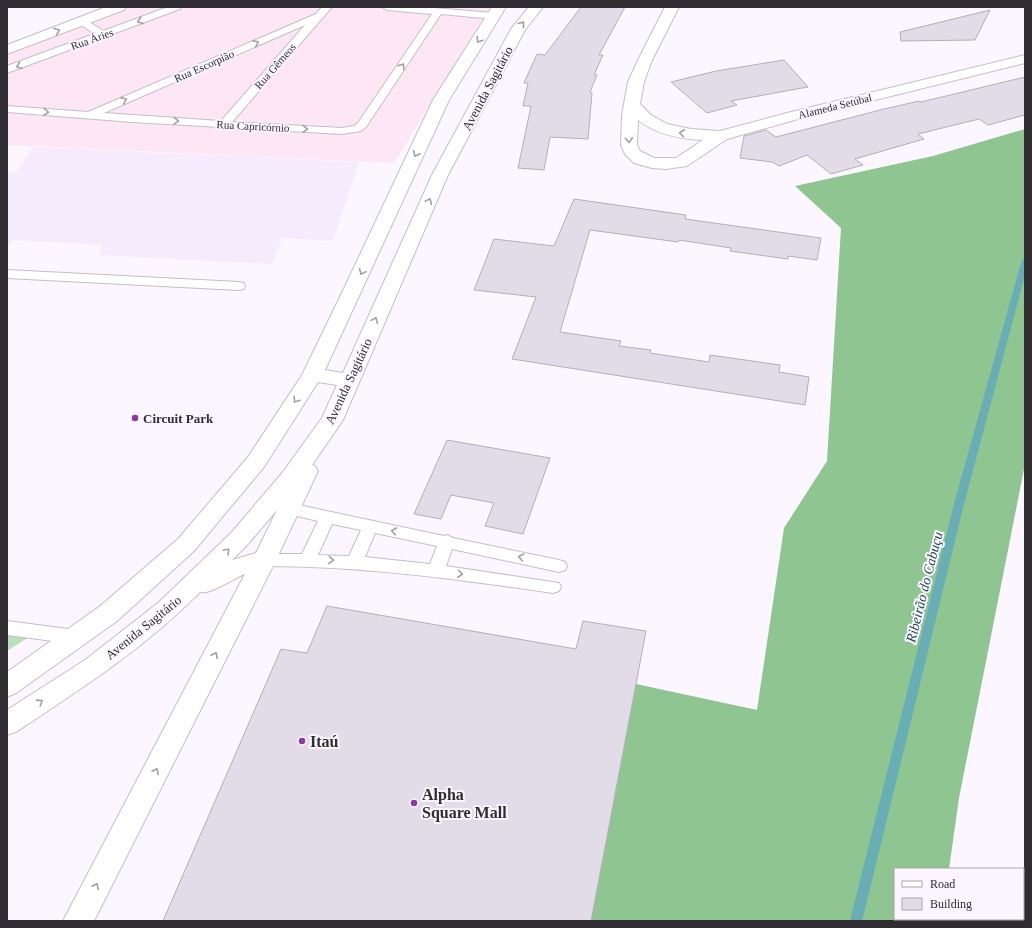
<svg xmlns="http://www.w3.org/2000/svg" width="1032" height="928" viewBox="0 0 1032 928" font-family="Georgia,serif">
<rect width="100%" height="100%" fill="#fbf6ff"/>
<path fill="#fde7f4" d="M129,7H490L394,163L7,145V53Z"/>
<path fill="#f6ebfd" d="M33,147L359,162L333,241L282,238L272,264L98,255L103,245L13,240L7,249V171L16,172Z"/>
<path fill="#bbdfbc" d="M7,628L37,632L7,651Z"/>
<path fill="#8ec590" d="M1025,129V464L959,798L949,869H895V919H942L941,921H591L636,684L757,710L784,528L827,461L841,228L795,186L933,156Z"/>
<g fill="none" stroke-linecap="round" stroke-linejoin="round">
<path fill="#69adb5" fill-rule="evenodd" d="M1022,259H1025V275L964,504L862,921H850L954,504Z"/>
</g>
<g fill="#e1dce7" stroke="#b3aeb9">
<path d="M581,7H625L599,55H603L594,75H597L590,92L592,93L588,139L550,137L544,170L518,168L531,106H523L528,83H524L537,54L545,55Z"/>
<path d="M990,10L975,40L901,41L900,32Z"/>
<path d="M784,60L808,87L731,101L737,105L707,113L671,82L716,71Z"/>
<path d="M1025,77V115L988,125L979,119L918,134L924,139L855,159L863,165L831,174L807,155L779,166L772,162L740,158L744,136L766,130L776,137L884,109L919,101L921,102Z"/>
<path d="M574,199L686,215L685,219L821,238L817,260L788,256V259L730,251L731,248L679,240L678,242L590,230L560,332L621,341L619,346L651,350L650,353L709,362L710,355L780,365L779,372L809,377L805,405L512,359L536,297L474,290L494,239L554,246Z"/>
<path d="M447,440L550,458L523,534L485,526L494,503L451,495L441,519L414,514Z"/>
<path d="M327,606L576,649L583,621L646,631L591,921H163L281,649L307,653Z"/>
</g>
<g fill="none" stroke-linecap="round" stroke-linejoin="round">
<g stroke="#c4bec9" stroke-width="2">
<g id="lane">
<path d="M168,7H182L180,9L7,73V66L94,34L79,23L77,21L79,19H85L103,31Z"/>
<path d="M322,7H332L232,122L342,128L354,126L358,123L432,14L387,10L382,7H421L494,13L499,16L494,19L441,14L366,127L361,131L342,134L132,122L7,112V106L88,112L316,14ZM305,25L221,121L104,113Z"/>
<path d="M7,270L239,282L244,283L245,286L244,289L239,290L7,278Z"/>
<path d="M289,503L444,536L447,535L453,538L559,560L565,562L567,566L565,570L559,572L452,549L446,566L559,583L561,587L559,591L553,593C457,579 361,566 264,566L258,564L256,560L258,556L264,554H302L318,521L284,513L281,509L284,505ZM332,524L361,530L349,556L318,555ZM375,533L437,546L430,564L365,557Z"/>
<path d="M7,621L76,630L82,632L85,637L82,642L76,644L7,635Z"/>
</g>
</g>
<g stroke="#c4bec9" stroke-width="2">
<path id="street" d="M665,7H679L652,60L644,82L640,104L651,115L667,124L691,129L720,131L787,113L1025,55V63L798,119L727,139L687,166L666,169L652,168L634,163L625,154L621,145L622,115L628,82L638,60ZM638,120C657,135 680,139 703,140L676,158H654L640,151L637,145Z"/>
</g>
<g stroke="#c4bec9" stroke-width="2">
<g id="secondary">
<path d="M106,7H126L124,10L7,54V45Z"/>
<path d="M492,7H506L449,100L325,370L343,373L432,175L511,29L529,7H543L525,30L448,175L343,420L312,465L315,466L318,471L276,560L94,921H63L245,574C234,578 210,595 200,592C146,647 81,689 16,732L7,735V710L85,660L158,603L232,532L283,472L322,418L337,385L318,382L264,467L194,551L117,621L16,693L7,697V672L99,607L178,539L248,457L302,375L339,299L433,100ZM277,510L256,553L232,560L248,544Z"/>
</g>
</g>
<use href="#lane" fill="#fff" fill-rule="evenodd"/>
<use href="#street" fill="#fff" fill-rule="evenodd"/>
<use href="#secondary" fill="#fff" fill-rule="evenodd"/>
</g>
<defs><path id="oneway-chevron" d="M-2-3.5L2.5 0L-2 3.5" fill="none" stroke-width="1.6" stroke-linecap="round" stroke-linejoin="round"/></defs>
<g stroke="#a1a0a2">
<use href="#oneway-chevron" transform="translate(140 21) rotate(160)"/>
<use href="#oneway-chevron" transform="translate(522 24) rotate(-52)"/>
<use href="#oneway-chevron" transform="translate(57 31) rotate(-21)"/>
<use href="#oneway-chevron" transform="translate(479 40) rotate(122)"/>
<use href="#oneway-chevron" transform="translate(256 43) rotate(-24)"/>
<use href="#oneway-chevron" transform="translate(19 66) rotate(160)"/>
<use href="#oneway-chevron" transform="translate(402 66) rotate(-56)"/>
<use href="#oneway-chevron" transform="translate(124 100) rotate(-24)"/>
<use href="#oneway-chevron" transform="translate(46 112) rotate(5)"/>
<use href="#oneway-chevron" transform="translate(176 121) rotate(4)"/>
<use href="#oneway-chevron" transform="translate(305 129) rotate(3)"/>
<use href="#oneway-chevron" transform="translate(682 133) rotate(-173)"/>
<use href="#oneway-chevron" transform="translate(629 140) rotate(87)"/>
<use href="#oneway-chevron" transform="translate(416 154) rotate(115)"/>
<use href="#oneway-chevron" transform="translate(429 201) rotate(-66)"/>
<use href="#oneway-chevron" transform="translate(362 272) rotate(114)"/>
<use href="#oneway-chevron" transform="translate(375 320) rotate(-66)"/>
<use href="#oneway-chevron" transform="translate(296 400) rotate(123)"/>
<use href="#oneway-chevron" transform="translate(394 531) rotate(-169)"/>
<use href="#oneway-chevron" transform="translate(227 551) rotate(-45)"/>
<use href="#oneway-chevron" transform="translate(521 557) rotate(-168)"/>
<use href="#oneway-chevron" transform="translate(331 560) rotate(3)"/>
<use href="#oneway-chevron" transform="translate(460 574) rotate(8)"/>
<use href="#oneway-chevron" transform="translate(215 655) rotate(-63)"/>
<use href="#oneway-chevron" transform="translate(40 702) rotate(-33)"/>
<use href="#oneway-chevron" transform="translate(156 771) rotate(-63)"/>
<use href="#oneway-chevron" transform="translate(96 886) rotate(-63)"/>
</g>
<g fill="#8f38a5" stroke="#fbf6ff" stroke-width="1.5">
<circle cx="135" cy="418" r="4"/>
<circle cx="302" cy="741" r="4"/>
<circle cx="414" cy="803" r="4"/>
</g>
<g text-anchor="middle" stroke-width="4" stroke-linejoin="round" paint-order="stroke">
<g font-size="11" fill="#2f2d31" stroke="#fbf6ff">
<text transform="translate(92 39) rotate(-20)" y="4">Rua Áries</text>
<text transform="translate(204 66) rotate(-24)" y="4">Rua Escorpião</text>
<text transform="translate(275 66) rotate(-49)" y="4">Rua Gêmeos</text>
<text transform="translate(835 106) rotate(-14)" y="4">Alameda Setúbal</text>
<text transform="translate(253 126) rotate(3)" y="4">Rua Capricórnio</text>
</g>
<g font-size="13" fill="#2f2d31" stroke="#fbf6ff">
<text transform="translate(487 88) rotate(-62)" y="5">Avenida Sagitário</text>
<text transform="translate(348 381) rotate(-65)" y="5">Avenida Sagitário</text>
<text transform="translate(143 627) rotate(-39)" y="5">Avenida Sagitário</text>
</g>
<g font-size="13" font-weight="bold" fill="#2f2d31" stroke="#fbf6ff" text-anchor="start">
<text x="143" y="423">Circuit Park</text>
</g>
<g font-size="14" font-style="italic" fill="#1c494d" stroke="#fbf6ff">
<text transform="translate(924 587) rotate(-76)" y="5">Ribeirão do Cabuçu</text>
</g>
<g font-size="16" font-weight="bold" fill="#2f2d31" stroke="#fbf6ff" text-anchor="start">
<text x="310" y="747">Itaú</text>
<text x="422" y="800">Alpha<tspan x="422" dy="18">Square Mall</tspan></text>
</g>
</g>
<rect width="1032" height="928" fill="none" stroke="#2f2d31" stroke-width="16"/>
<rect x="894" y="868" width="130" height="52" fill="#fbf6ff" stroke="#a9a6ad"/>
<rect x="902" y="881" width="20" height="6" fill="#ffffff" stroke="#a9a6ad"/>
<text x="930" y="888" font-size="12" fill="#2f2d31">Road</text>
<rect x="902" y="898" width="20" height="12" fill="#e1dce7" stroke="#a9a6ad"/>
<text x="930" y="908" font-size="12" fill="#2f2d31">Building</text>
</svg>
